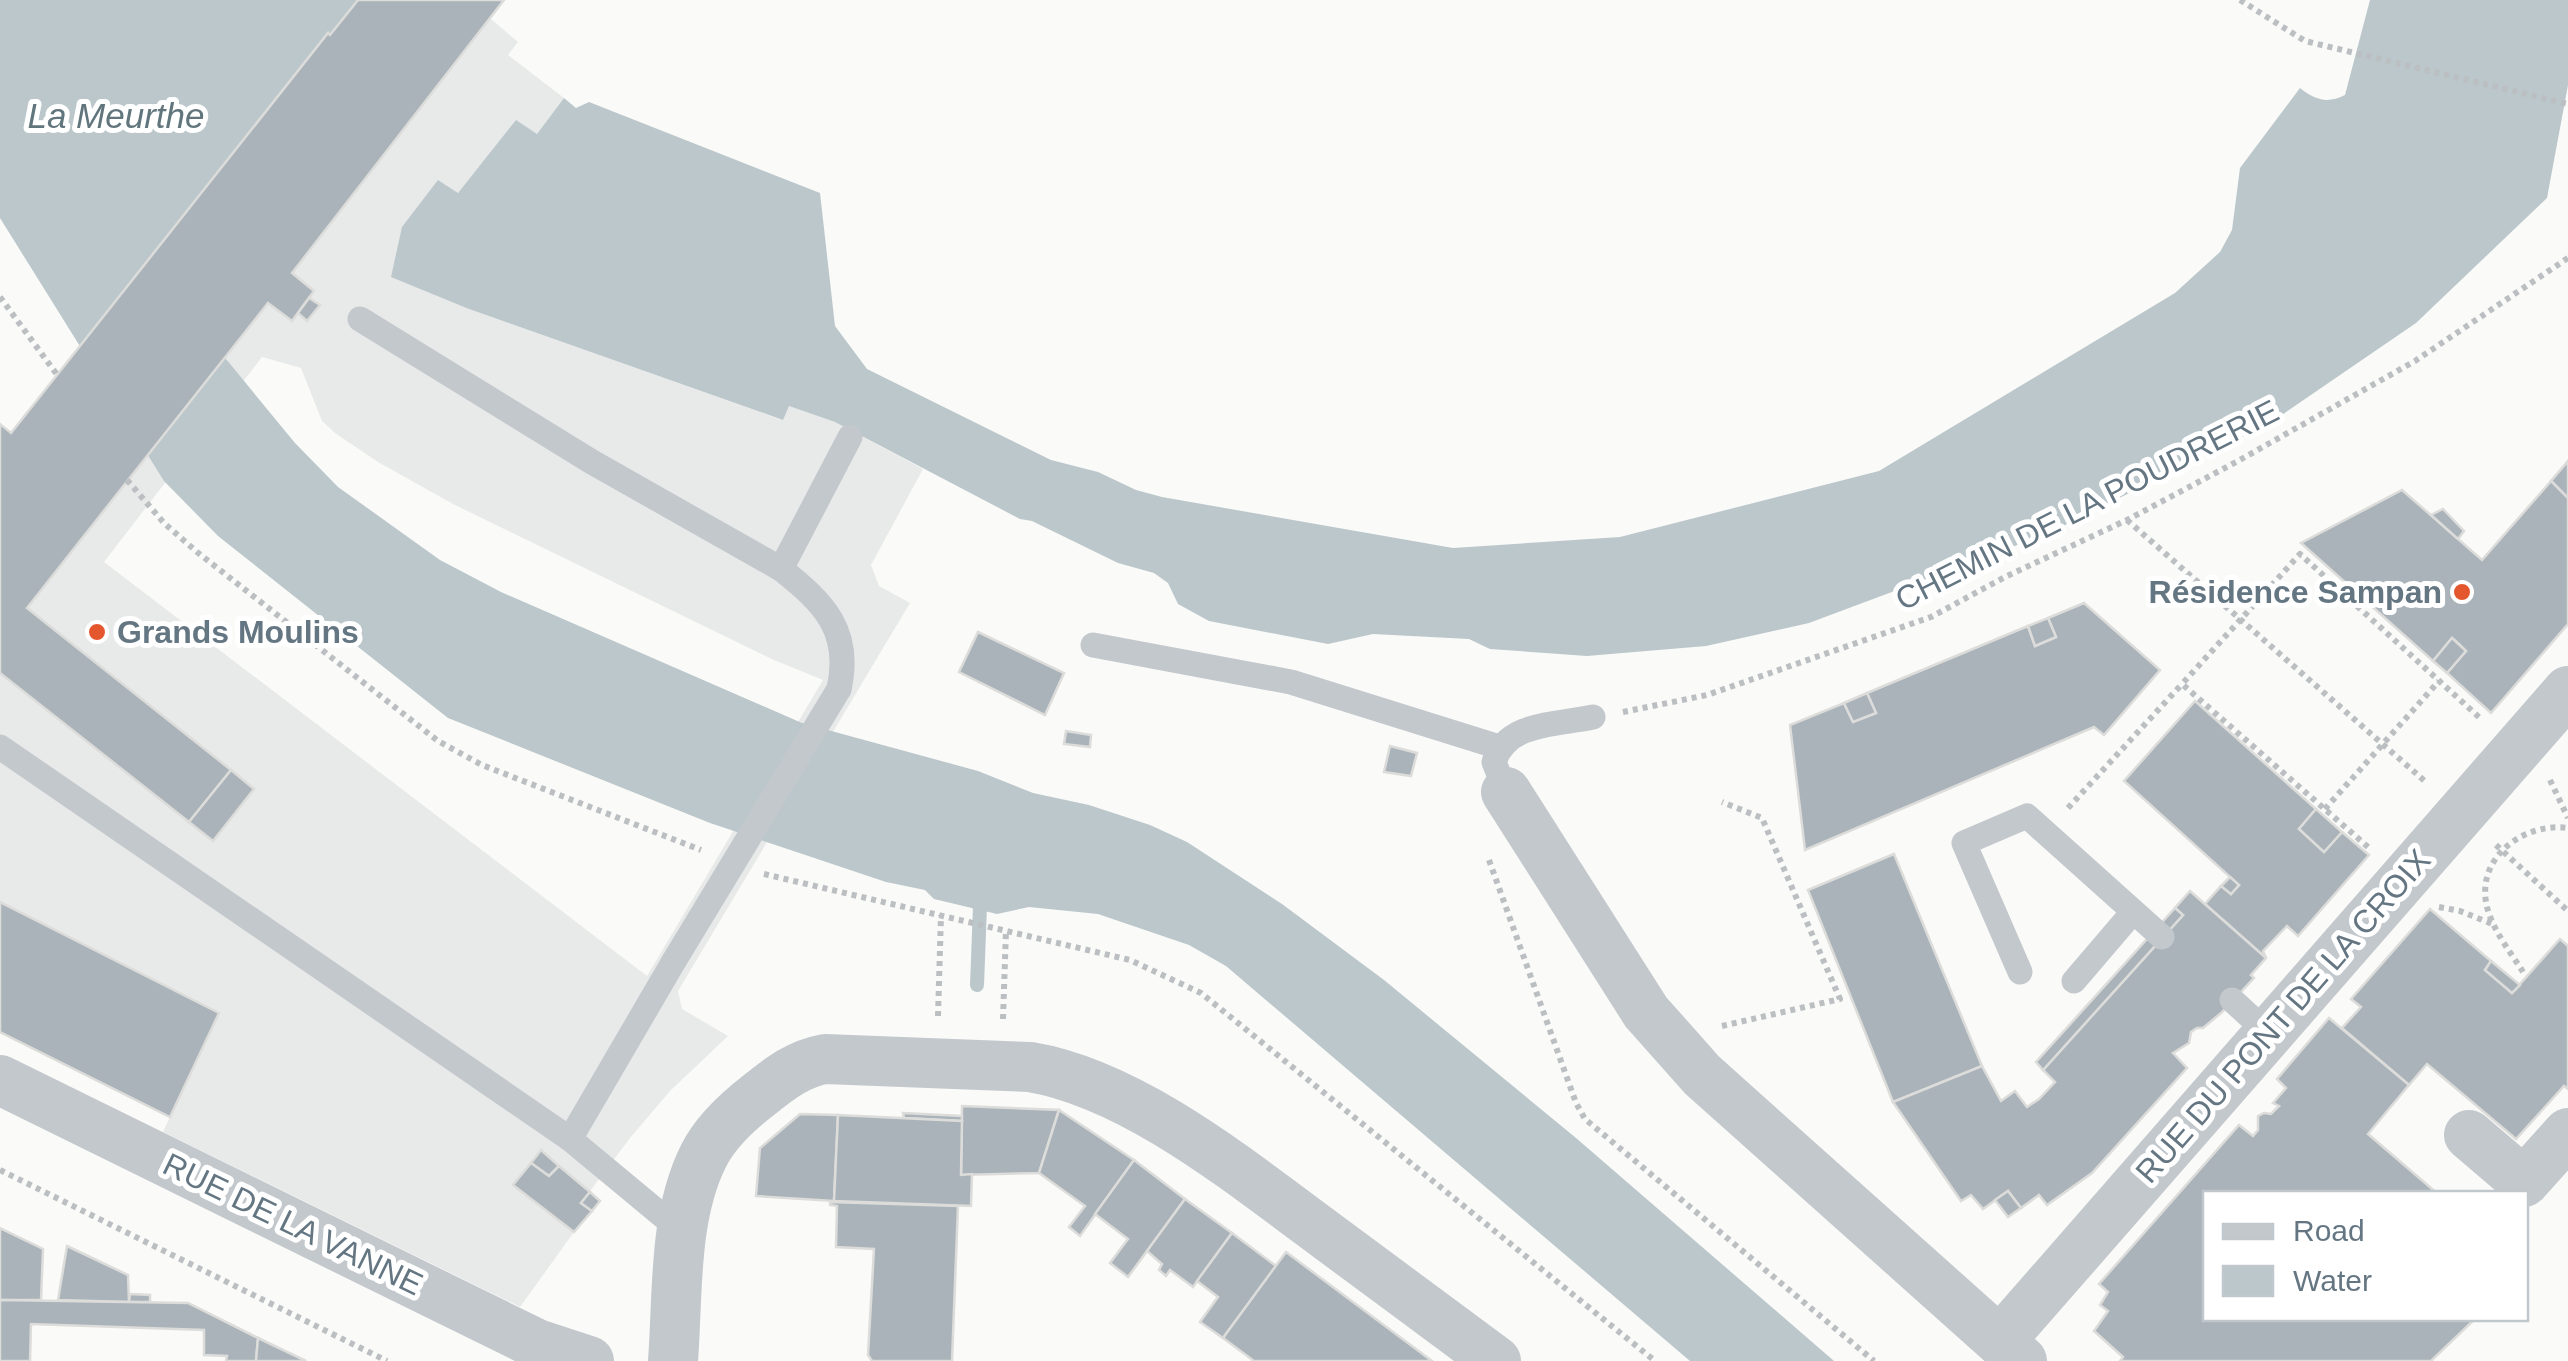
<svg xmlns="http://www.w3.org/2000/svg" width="2568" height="1361" viewBox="0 0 2568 1361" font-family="Helvetica,sans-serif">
<rect width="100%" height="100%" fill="#fafaf8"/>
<path fill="#e8e9e9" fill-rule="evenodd" d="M358,0H504L490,18L518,42L508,55L564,98L537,134L516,121L458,193L438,180L469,309L782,420L789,406L835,422L923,469L871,565L879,586L910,603L678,991L682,1009L728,1036L670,1091L630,1138L590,1191L600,1201L574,1232L520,1307L163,1132L170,1117L0,1032V424L12,433L328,33ZM262,357L301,368L322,421L335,433L378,462L453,504L774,660L823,680L647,976L104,562Z"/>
<g fill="#bbc7cb">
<path d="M0,0H358L330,35L327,34L147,263L295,443L338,487L440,560L501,592L802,723L978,771L1033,793L1089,805L1150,825L1187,842L1282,904L1384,980L1576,1138L1834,1361H1690L1226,966L1189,945L1098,914L1029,907L997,914L934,899L925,890L886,882L710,823L448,718L218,536L164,481L0,218Z"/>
<path d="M2370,0H2568V85L2547,198L2416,323L2270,423L2049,533L1809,623L1706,646L1587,656L1490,649L1469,639L1373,634L1328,644L1209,621L1178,604L1168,583L1154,573L1118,563L1032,521L1020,519L835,422L789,406L783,420L469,309L391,277L402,227L438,180L458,193L516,120L537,134L564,98L576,108L589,102L820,193L835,326L867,369L1051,460L1098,472L1136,490L1162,497L1453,548L1620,537L1879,471L2175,293L2220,252L2232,230L2240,168L2300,88C2315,100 2327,104 2345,95Z"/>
</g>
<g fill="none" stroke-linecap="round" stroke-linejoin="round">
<path stroke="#bbc7cb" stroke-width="14" d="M977,893L980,906L977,985"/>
</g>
<g fill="#aab3b9" stroke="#dcdcda" stroke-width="2.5">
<path d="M358,0H504L292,273L314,291L292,321L268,303L27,608L231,770L189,822L0,673V424L11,433L328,33L330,35Z"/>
<path d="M309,298L320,305L307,321L298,313Z"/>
<path d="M2568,461V498L2551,481Z"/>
<path d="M2551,481L2568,498V624L2491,713L2447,673L2466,651L2459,644L2452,638L2433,661L2301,543L2402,490L2482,560Z"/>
<path d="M2443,509L2464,531L2458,539L2431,515Z"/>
<path d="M2084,603L2160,670L2104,735L2094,727L1805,850L1790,725L1844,703L1853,722L1876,713L1867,693L2028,626L2035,646L2056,637L2048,618Z"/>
<path d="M2048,618L2056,637L2035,646L2028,626Z"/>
<path d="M978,632L1064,673L1045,715L959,672Z"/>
<path d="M2452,638L2466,651L2447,673L2433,661Z"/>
<path d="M1867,693L1876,713L1853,722L1844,703Z"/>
<path d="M2195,701L2316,809L2299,829L2324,852L2342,832L2369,855L2298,936L2287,926L2263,951L2266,958L2205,904L2221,886L2231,894L2239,885L2124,781Z"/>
<path d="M1066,731L1091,735L1090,747L1064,744Z"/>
<path d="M1390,746L1417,753L1411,776L1384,772Z"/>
<path d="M231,770L254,789L213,841L189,822Z"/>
<path d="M2316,809L2342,832L2324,852L2299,829Z"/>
<path d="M1894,854L1982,1066L1893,1102L1808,890Z"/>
<path d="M2230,877L2239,885L2231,894L2221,886Z"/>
<path d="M2190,891L2266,958L2251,975L2254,978L2221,1013L2203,1028H2197L2191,1032L2189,1043L2173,1053L2187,1068L2092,1173L2047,1205L2039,1195L2021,1208L2008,1191L1983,1209L1971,1195L1961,1201L1893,1102L1982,1066L2001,1101L2015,1091L2027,1107L2039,1099L2055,1082L2043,1070L2183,915L2175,908Z"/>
<path d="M0,902L219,1013L170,1117L0,1032Z"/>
<path d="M2175,908L2183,915L2043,1070L2036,1062Z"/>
<path d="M2430,909L2491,961L2485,970L2512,993L2560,939L2568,946V1089L2564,1086L2516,1139L2427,1064L2409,1085L2342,1028L2361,1007L2351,999Z"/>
<path d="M2491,961L2520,985L2512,993L2485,970Z"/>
<path d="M2329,1018L2409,1085L2368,1134L2438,1194H2206V1318H2476L2431,1361H2120L2123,1357L2094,1331L2108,1311L2100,1305L2108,1292L2099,1284L2239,1125L2253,1136L2258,1130V1116L2264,1113L2271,1114L2279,1106L2273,1103L2286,1088L2277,1079Z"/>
<path d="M962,1106L1059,1110L1039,1173L961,1175Z"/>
<path d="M1059,1110L1134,1160L1080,1236L1069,1227L1085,1206L1039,1173Z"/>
<path d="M903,1113L962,1116V1121L904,1118Z"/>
<path d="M800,1114L838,1115L834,1201L756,1196L760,1148Z"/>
<path d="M838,1115L962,1121L961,1175L972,1174L971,1206L834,1201Z"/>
<path d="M541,1150L559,1166L549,1176L531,1163Z"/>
<path d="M1134,1160L1185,1199L1128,1277L1110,1263L1128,1239L1095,1214Z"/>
<path d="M531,1163L549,1176L559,1166L590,1192L581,1203L592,1211L574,1232L513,1185Z"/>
<path d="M2008,1191L2021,1208L2008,1217L1995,1200Z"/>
<path d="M590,1192L600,1201L592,1211L581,1203Z"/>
<path d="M1185,1199L1232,1233L1193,1287L1170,1270L1166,1276L1159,1270L1162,1264L1147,1251Z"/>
<path d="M830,1202L958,1206L952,1361H872L868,1355L874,1249L836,1247L837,1206L830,1205Z"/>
<path d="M0,1228L43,1249L41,1300H0Z"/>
<path d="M1232,1233L1276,1266L1223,1338L1200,1322L1218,1297L1197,1281Z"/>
<path d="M67,1246L128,1275L129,1302L58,1300Z"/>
<path d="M1286,1252L1432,1361H1254L1223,1338Z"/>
<path d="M130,1294L150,1295V1302H129Z"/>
<path d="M0,1300L188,1303L258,1338L256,1361H226L227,1356L204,1355V1330L31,1324L30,1361H0Z"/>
<path d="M258,1338L306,1361H256Z"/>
</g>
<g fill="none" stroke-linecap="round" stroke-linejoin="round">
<g stroke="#bbbfc2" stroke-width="6" stroke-dasharray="5 5" stroke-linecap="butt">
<path d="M2240,0L2305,41L2568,104"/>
<path d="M0,297L58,376"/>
<path d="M127,480L164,523L197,552L438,741L482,765L701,850"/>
<path d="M2127,520L2427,783"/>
<path d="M1623,712L1707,695L1931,617L2005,577L2127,520L2238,461L2415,361L2568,258"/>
<path d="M2550,780L2568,818"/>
<path d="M2068,808L2182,684"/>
<path d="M2325,809L2439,681"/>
<path d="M2496,845L2568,911"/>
<path d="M2368,847L2182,684L2300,554L2481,719"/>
<path d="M1489,860L1576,1103L1585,1119L1874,1361"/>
<path d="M764,874L1130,960L1201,993L1655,1361"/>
<path d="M2439,907L2460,911L2495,925"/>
<path d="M2523,972C2510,951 2490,927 2486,902C2478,855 2526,822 2568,828"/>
<path d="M938,1016L941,915"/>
<path d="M1003,1019L1006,930"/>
<path d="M1722,1026L1840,999L1762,818L1722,802"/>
<path d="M0,1170L387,1361"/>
</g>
<g stroke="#c3c8cc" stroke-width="25">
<path d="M360,319L592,462L781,569C824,603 852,631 839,689"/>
<path d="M781,569L850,437"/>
<path d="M1093,645L1291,682L1499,747"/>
<path d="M0,747L570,1139L682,1232"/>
<path d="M1506,792L1494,762C1507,722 1555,725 1593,717"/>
<path d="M2020,972L1964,843L2027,816L2162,937"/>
<path d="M2074,981L2133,912"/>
<path d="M2232,1000L2268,1033"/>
<path d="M570,1139L674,961"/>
</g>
<g stroke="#c3c8cc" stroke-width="50">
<path d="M1506,792L1646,1012L1702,1075L2022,1361"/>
<path d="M0,1080L537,1344L589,1361"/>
<path d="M2469,1135L2524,1182L2568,1133"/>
<path d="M2000,1341L2568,691"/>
<path d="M673,1361C678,1295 673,1218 703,1157C715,1132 737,1112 759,1095C780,1078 798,1064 825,1059L1030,1067C1127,1083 1229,1163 1307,1221C1370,1268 1433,1314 1496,1361"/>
</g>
<path stroke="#c3c8cc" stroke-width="25" d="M674,961L839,689"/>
</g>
<g fill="#e4572e" stroke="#fff" stroke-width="4">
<circle cx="2462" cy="592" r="10"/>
<circle cx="97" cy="632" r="10"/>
</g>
<g text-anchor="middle" stroke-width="10" stroke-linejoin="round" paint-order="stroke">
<g font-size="32" fill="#657683" stroke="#fff">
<text transform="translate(2087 505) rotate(-27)" y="11">CHEMIN DE LA POUDRERIE</text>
<text transform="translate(2283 1016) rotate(-49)" y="11">RUE DU PONT DE LA CROIX</text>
<text transform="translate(293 1224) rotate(26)" y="11">RUE DE LA VANNE</text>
</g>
<g font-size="32" font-weight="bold" fill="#657683" stroke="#fff" text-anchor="end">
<text x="2442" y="603">Résidence Sampan</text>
<text x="117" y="643" text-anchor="start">Grands Moulins</text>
</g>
<g font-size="35" font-style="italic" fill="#60757c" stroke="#fff">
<text x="116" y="128">La Meurthe</text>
</g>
</g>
<rect x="2203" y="1191" width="325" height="130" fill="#ffffff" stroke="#c1c8cd" stroke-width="2.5"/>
<rect x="2223" y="1224" width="50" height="15" fill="#c3c8cc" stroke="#c1c8cd" stroke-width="2.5"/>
<text x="2293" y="1241" font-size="30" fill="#657683">Road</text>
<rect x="2223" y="1266" width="50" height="30" fill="#bbc7cb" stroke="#c1c8cd" stroke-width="2.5"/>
<text x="2293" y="1291" font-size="30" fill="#657683">Water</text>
</svg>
